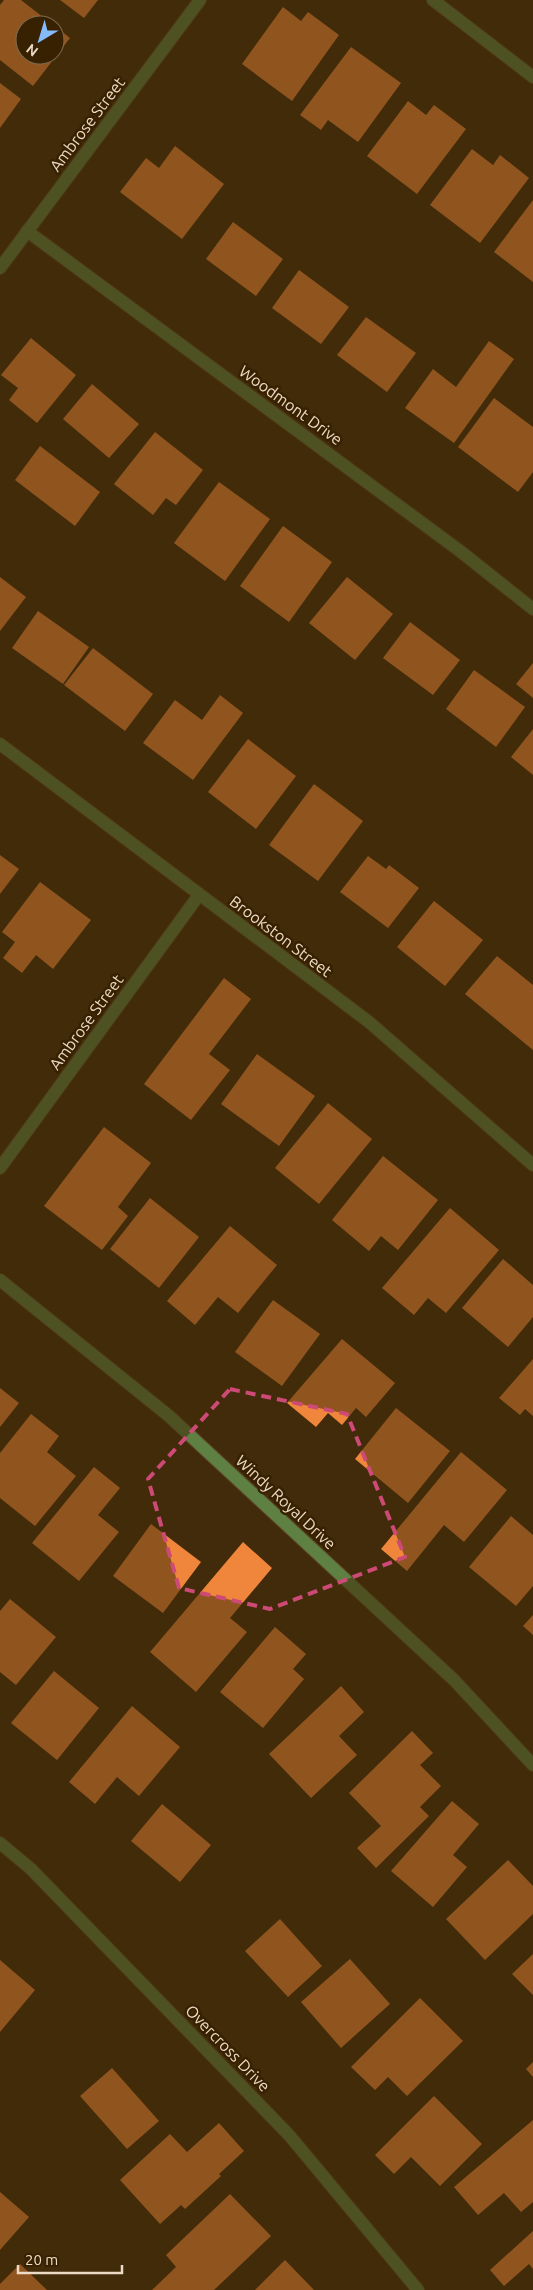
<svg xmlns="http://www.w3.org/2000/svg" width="533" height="2290" viewBox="0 0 533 2290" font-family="Ubuntu,sans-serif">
<rect width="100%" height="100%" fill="#422b0a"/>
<g fill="#ef863b">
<path d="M4,0H21L53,25H25V55H55V26L70,38L33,86L0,60V5Z"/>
<path d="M60,0H98L84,18Z"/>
<path d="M283,7L301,21L308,12L339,35L292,101L242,64Z"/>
<path d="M351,47L401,83L358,142L328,120L321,130L300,115Z"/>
<path d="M0,83L21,99L0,128Z"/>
<path d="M408,101L426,115L434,105L466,129L417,194L367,156Z"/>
<path d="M175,146L224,184L182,239L120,192L146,158L159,168Z"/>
<path d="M472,149L493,165L500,155L529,178L480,243L430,205Z"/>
<path d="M533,200V282L494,252Z"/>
<path d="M233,222L283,259L256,296L206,259Z"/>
<path d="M299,270L349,307L321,344L272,308Z"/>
<path d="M366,317L416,353L387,392L337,355Z"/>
<path d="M31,338L76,375L37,423L9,400L18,388L1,375Z"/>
<path d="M489,341L514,359L454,443L405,408L433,369L456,387Z"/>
<path d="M92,384L139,424L109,458L63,419Z"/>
<path d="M494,398L533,427V472L518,492L458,447Z"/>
<path d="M155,432L203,470L176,505L166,498L153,515L114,484Z"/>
<path d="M40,446L100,492L75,526L15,480Z"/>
<path d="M219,482L270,519L225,581L174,543Z"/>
<path d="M283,526L332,562L289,622L240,586Z"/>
<path d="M0,577L26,597L0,631Z"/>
<path d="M347,577L393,614L355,660L309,623Z"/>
<path d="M38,611L89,647L63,684L12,648Z"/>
<path d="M410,622L460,660L433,695L383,658Z"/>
<path d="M93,648L153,694L125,731L64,685Z"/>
<path d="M533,663V698L516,684Z"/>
<path d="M474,670L525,707L496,747L446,709Z"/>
<path d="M220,695L243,713L193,780L143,743L175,700L202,720Z"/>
<path d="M533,729V775L511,757Z"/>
<path d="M248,739L296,776L256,829L208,792Z"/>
<path d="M314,784L363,821L318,881L269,845Z"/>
<path d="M0,855L19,869L0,894Z"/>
<path d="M368,856L386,869L389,865L419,888L388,928L340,892Z"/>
<path d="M40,882L91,920L53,969L36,955L22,973L3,958L15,942L2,932Z"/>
<path d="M434,901L483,940L445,986L397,947Z"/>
<path d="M497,956L533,985V1050L465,994Z"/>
<path d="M224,978L251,999L209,1054L230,1070L191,1120L144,1084Z"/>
<path d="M257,1054L315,1096L279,1146L221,1104Z"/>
<path d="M328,1103L372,1139L319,1204L275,1168Z"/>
<path d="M104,1127L151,1163L118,1207L128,1216L102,1250L44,1206Z"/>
<path d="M383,1156L438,1200L398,1250L381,1236L369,1251L332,1220Z"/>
<path d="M150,1198L199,1237L159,1288L110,1249Z"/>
<path d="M450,1208L499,1250L446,1313L428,1298L414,1315L382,1288Z"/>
<path d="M230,1226L277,1265L238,1313L218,1297L195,1325L167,1301Z"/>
<path d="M503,1259L533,1285V1317L508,1347L462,1308Z"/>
<path d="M273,1300L320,1334L282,1386L235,1352Z"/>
<path d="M342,1339L395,1383L366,1417L356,1408L342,1425L328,1413L316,1427L287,1403Z"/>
<path d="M533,1359V1416L525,1409L520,1415L499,1398Z"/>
<path d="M0,1388L19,1403L0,1427Z"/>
<path d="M396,1408L450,1451L408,1503L355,1459Z"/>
<path d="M31,1414L59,1436L47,1452L76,1476L35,1526L0,1498V1453Z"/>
<path d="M461,1452L507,1490L464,1542L444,1525L407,1571L381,1549Z"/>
<path d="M94,1467L120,1488L98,1515L119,1532L79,1581L32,1543Z"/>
<path d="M511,1516L533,1535V1586L516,1606L469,1567Z"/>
<path d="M151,1524L201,1562L163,1613L113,1576Z"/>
<path d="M243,1542L272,1568L230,1618L247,1632L196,1692L150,1652Z"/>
<path d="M10,1599L56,1637L16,1685L0,1672V1611Z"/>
<path d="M533,1615V1635L523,1626Z"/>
<path d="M275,1627L306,1654L293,1669L304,1679L263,1728L220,1692Z"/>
<path d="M54,1671L99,1708L57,1760L11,1723Z"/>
<path d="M341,1686L364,1712L339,1736L357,1755L311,1798L269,1754Z"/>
<path d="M132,1706L180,1747L139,1796L117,1777L95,1804L69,1782Z"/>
<path d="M412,1731L433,1753L420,1765L441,1786L420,1807L429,1816L376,1868L357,1848L381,1826L349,1793Z"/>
<path d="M452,1801L479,1824L453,1855L467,1867L433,1907L391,1871Z"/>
<path d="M162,1804L211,1845L180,1882L131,1841Z"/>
<path d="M508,1860L533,1886V1914L485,1960L446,1919Z"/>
<path d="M280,1919L322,1966L288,1997L245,1951Z"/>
<path d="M533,1954V1995L512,1974Z"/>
<path d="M350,1959L390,2004L341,2048L301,2002Z"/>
<path d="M0,1960L35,1990L0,2032Z"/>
<path d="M420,1998L463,2041L407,2096L388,2077L375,2090L351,2067Z"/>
<path d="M533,2062V2077L526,2069Z"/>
<path d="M112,2068L159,2121L127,2149L80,2096Z"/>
<path d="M434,2096L482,2144L440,2186L411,2157L394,2174L375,2155Z"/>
<path d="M533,2120V2202L521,2212L504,2193L478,2215L454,2187Z"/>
<path d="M219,2123L244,2151L219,2174L221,2176L185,2209L181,2205L160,2224L120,2180L170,2134L187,2152Z"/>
<path d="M0,2192L29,2217L0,2250Z"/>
<path d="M230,2194L271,2236L214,2290H152L176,2267L166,2255Z"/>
<path d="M533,2231V2269L529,2264L504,2286L490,2270Z"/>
<path d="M285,2260L314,2290H255Z"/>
<path d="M20,2264L47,2290H0V2284Z"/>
</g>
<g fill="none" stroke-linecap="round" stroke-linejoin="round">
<g stroke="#5d4728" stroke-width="14">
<g id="minor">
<path d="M433,0L533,77"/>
<path d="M27,231L460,551L533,609"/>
<path d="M0,268L200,0"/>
<path d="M0,744L369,1022L533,1165"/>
<path d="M0,1168L199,895"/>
<path d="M0,1280L169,1416L454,1680L533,1765"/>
<path d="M0,1843L31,1869L289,2135L418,2290"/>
</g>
</g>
<use href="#minor" stroke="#5e8043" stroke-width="12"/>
</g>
<path d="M0 0H533V2290H0ZM230,1389L347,1414L405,1557L270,1609L179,1588L148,1479Z" fill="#422b0a" fill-opacity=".55" fill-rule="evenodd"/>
<path fill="none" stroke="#cd4976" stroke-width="4" stroke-dasharray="10 6" stroke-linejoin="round" d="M230,1389L347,1414L405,1557L270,1609L179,1588L148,1479Z"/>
<g text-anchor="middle" stroke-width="5" stroke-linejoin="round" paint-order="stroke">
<g font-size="16" fill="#eddbc5" stroke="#372100">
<text transform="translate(87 124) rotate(-53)" y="6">Ambrose Street</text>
<text transform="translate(291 405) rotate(36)" y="6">Woodmont Drive</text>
<text transform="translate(281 936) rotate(37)" y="6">Brookston Street</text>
<text transform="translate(86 1022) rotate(-54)" y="6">Ambrose Street</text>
<text transform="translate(286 1502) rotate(43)" y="6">Windy Royal Drive</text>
<text transform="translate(228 2048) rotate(46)" y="6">Overcross Drive</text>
</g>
</g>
<g transform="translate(40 40) rotate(218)"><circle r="24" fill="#372100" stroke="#806b4f"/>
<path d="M0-4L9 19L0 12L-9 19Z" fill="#85bbfb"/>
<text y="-8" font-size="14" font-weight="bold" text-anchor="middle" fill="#eddbc5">N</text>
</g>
<path d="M18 2265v8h104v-8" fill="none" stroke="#eddbc5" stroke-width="2.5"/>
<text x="25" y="2265" font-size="15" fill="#eddbc5" stroke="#372100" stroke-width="4" paint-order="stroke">20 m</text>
</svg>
